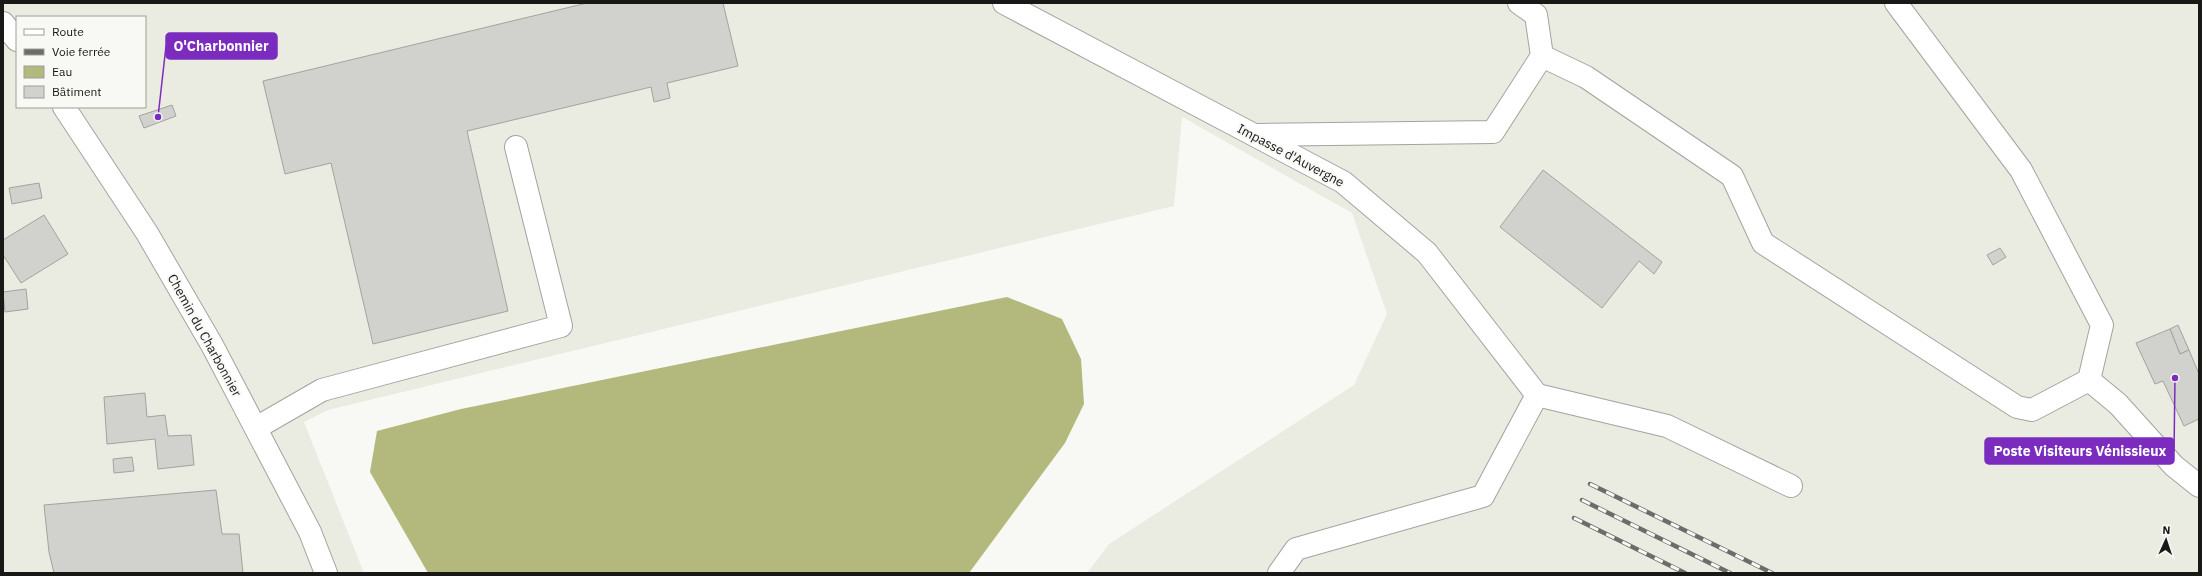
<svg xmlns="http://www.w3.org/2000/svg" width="2202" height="576" viewBox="0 0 2202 576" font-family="'IBM Plex Sans',sans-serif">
<rect width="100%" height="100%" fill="#f8f9f5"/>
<path fill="#eaece1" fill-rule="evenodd" d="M3,3H2199V573H1087L1109,544L1354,385L1387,314L1352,213L1182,117L1174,206L328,410L304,422L364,573H3ZM17,17H145V107H17Z"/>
<path fill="#b3b97c" d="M1007,297L1062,319L1081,359L1084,404L1065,443L969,573H428L370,472L377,431L461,409Z"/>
<g fill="#d1d2ce" stroke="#a2a39f">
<path d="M587,3H723L738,66L667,83L670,98L654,102L651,87L467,131L508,311L373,344L331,163L285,174L263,81Z"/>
<path d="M172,105L176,116L144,128L139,116Z"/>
<path d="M1543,170L1662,262L1654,274L1639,261L1602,308L1500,227Z"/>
<path d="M39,183L42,198L12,204L9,188Z"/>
<path d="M44,215L68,254L21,283L3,255V240Z"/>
<path d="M2000,248L2006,257L1993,265L1987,255Z"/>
<path d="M26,289L28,309L5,312L3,292Z"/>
<path d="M2178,325L2189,350L2180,354L2170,329Z"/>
<path d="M2170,329L2180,354L2189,350L2199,374V419L2184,426L2163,381L2155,384L2136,343Z"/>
<path d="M145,393L147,417L165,415L168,436L191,435L194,465L158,469L155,439L107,444L104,397Z"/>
<path d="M132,457L134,471L114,473L113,459Z"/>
<path d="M216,490L222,534H239L243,573H54L49,552L44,505Z"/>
</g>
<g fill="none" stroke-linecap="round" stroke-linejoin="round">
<g stroke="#a3a3a0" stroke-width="24">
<g id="minor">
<path d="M1004,3L1343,182L1427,253L1537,395"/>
<path d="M3,23L17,40"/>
<path d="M1542,56L1586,77L1732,176L1763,243L2017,407L2032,410L2089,380L2102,325L2021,170L1896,3"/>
<path d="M64,107L147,233L212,345L310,532L326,573"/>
<path d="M1257,135L1493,132L1542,56L1536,15L1519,3"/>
<path d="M2089,380L2118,404L2174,466L2199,486"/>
<path d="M256,428L322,390L561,326L516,147"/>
<path d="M1279,573L1296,549L1483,496L1537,395L1667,426L1791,486"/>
</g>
</g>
<use href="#minor" stroke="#fff" stroke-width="22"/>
<g stroke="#6c6d6a" stroke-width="4.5">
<g id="rail">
<path d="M1590,484L1772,573"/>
<path d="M1582,500L1730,573"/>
<path d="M1574,518L1685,573"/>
</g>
</g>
<use href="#rail" stroke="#f8f9f5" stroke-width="3" stroke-dasharray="9" stroke-linecap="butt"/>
</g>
<g text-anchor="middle" stroke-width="4" stroke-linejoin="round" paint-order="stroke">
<g font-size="13" fill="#181817" stroke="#f8f9f5">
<text transform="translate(1291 155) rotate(28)" y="5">Impasse d'Auvergne</text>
<text transform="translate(205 335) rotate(61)" y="5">Chemin du Charbonnier</text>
</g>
</g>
<path fill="none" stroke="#7b2cbf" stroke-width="1.5" d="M158 117L166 46M2175 378L2174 451"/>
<g fill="#7b2cbf" stroke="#f8f9f5" stroke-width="1.5">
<circle cx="158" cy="117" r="4"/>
<circle cx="2175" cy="378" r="4"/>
</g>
<g fill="#7b2cbf" stroke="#7b2cbf" stroke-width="1.5">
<rect x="166" y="33" width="111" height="26" rx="4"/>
<rect x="1985" y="438" width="189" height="26" rx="4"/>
</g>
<g font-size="14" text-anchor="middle" font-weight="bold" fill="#fff">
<text x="221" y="51">O'Charbonnier</text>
<text x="2080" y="456">Poste Visiteurs Vénissieux</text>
</g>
<rect width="2202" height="576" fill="none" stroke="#181817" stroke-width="8"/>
<rect x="16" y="16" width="130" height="92" fill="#f8f9f5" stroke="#9e9f9c"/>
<rect x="24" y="29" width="20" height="6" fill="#ffffff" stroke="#9e9f9c"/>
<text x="52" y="36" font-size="12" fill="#181817">Route</text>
<rect x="24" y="49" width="20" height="6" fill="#6c6d6a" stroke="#9e9f9c"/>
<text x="52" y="56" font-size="12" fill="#181817">Voie ferrée</text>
<rect x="24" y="66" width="20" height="12" fill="#b3b97c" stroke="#9e9f9c"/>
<text x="52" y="76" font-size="12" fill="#181817">Eau</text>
<rect x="24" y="86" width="20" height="12" fill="#d1d2ce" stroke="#9e9f9c"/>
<text x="52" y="96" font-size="12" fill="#181817">Bâtiment</text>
<g transform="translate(2166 540) rotate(3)" stroke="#f8f9f5" stroke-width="3" paint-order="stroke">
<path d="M0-3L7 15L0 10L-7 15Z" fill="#181817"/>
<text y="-6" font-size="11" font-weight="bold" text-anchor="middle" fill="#181817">N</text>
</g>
</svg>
